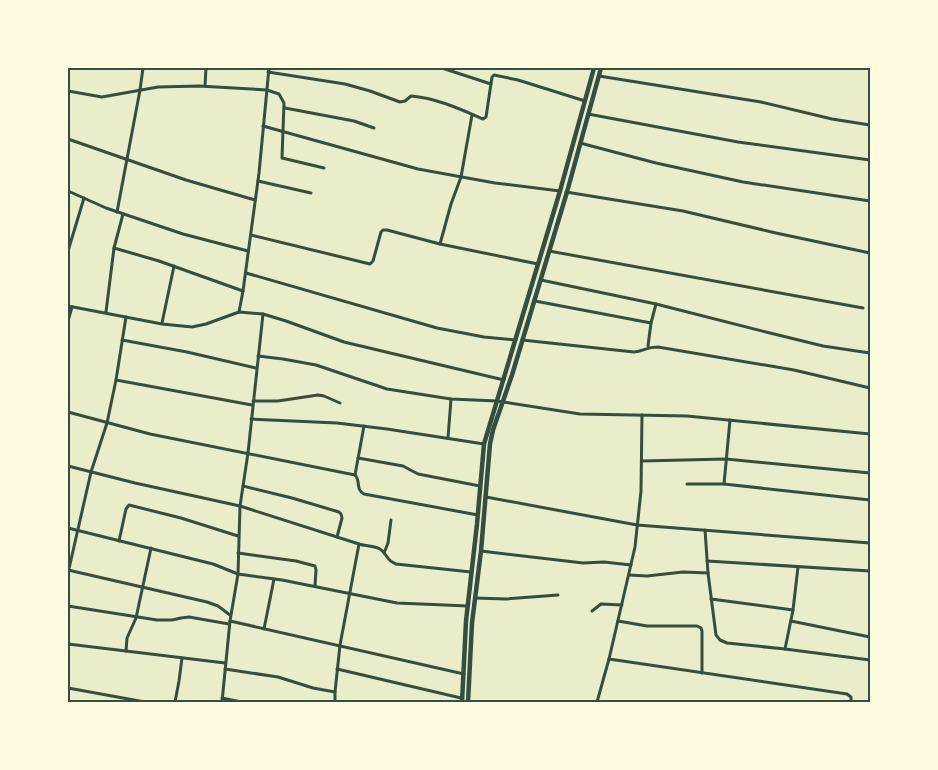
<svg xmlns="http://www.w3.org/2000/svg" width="938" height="770" viewBox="0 0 938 770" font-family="'Space Grotesk',sans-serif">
<rect width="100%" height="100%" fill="#e9edc9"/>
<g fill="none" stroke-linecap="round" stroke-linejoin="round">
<g stroke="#344e41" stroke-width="3">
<path d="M442,68L491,84"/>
<path d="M268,72L345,84L370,91L400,102L405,101L411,96C436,98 460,109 483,119L486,117L492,77L494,75L518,80L585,101"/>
<path d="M599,76L761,102L832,119L870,125"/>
<path d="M205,86L206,68"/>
<path d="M68,91L102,97L158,87L199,86L267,90L279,94L284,103L282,158L324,168"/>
<path d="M285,108L354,121L374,128"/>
<path d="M588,114L738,142L870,160"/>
<path d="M263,126L418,169L495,183L560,191"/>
<path d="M68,139L186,180L255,200"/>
<path d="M580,143L656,163L743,182L870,201"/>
<path d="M258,181L311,193"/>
<path d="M68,191L106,208L183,234L248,251"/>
<path d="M566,192L683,211L776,233L870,253"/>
<path d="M117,212L140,90L143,68"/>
<path d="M251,235L370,264L373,261L381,232L383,230H387L440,244L538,264"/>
<path d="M440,244L451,204L461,177L472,115"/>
<path d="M114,248L159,261L243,291"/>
<path d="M68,251L84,198"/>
<path d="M549,251L863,308"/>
<path d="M246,273L437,328L484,337L516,340"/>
<path d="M541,280L656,304L766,332L823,346L870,353"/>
<path d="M535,301L651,323"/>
<path d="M68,306L162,324L192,327L206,324L239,312L263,314L286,321L344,342L504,380"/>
<path d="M106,312L114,248L123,214"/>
<path d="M239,312L243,291L259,173L269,68"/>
<path d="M126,317L116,380L252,405"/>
<path d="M68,321L72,307"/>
<path d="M162,323L174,266"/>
<path d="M122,340L187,352L256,368"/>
<path d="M522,340L634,352C644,351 646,347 658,347L794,370L870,388"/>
<path d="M648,346L651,323L656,304"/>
<path d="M258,356L283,359L316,365L387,389L451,399L497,401L580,414L687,416L870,434"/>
<path d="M253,401H278L318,395L324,396L340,403"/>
<path d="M68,412L150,434L355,475"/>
<path d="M251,419L337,423L387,429L484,444"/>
<path d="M364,426L355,475C361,481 355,489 364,494L478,515"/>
<path d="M448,438L451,399"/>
<path d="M358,458L403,466L418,474L480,486"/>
<path d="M642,461L726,459L870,473"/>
<path d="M68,466L135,483L240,506L359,544C365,546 375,546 380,549C388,554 385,560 396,564L471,572"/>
<path d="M687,484H724L870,500"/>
<path d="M724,484L730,420"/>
<path d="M243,486L292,498L339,512L341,514L342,518L337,537"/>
<path d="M486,497L637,525L870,543"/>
<path d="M68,528L213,564L238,574L282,580L397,603L468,606"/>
<path d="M705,530L708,573L716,635L720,640L727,643L785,649L870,660"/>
<path d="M119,541L126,509L129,505L181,518L238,536"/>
<path d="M481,551L583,563L604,562L631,565"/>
<path d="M238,553L296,561L315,566L316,570L315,586"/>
<path d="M384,553L388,543L391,520"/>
<path d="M707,561L870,571"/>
<path d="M68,570L207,602L218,606L230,615"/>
<path d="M68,573L91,472L107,423L116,380"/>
<path d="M629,575L647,576L683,572L708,573"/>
<path d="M475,598L506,599L558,595"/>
<path d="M711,599L793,610"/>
<path d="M68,606L157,620H172L181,618L189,617L229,624"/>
<path d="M592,611L601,604L622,605"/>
<path d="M230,621L464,674"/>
<path d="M618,621L647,626H697L701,628L702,631V673"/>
<path d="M791,621L870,637"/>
<path d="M264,629L274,579"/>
<path d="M68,644L225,663"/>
<path d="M785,649L793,610L798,567"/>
<path d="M126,651L127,638L136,618L151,548"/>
<path d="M609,659L847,694L851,697V702"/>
<path d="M225,669L278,677L313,688L335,692L340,645L359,544"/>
<path d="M337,669L461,698"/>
<path d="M68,688L145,702"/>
<path d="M222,698L241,702"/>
<path d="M175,702L179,681L182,658"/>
<path d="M222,702L230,621L238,574L240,506L248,453L263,314"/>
<path d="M335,702V692"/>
<path d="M597,702L609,659L635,547L641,491L642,415"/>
</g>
<g stroke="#344e41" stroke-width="4.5">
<path d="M462,702L466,621L477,524L484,444L560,191L594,68"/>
<path d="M468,702L472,623L481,551L490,444L493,430L512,375L567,192L601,68"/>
</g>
</g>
<rect width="938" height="770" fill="none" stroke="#fefae0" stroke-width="138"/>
<rect x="69" y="69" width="800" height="632" fill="none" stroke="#344e41" stroke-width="2"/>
</svg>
